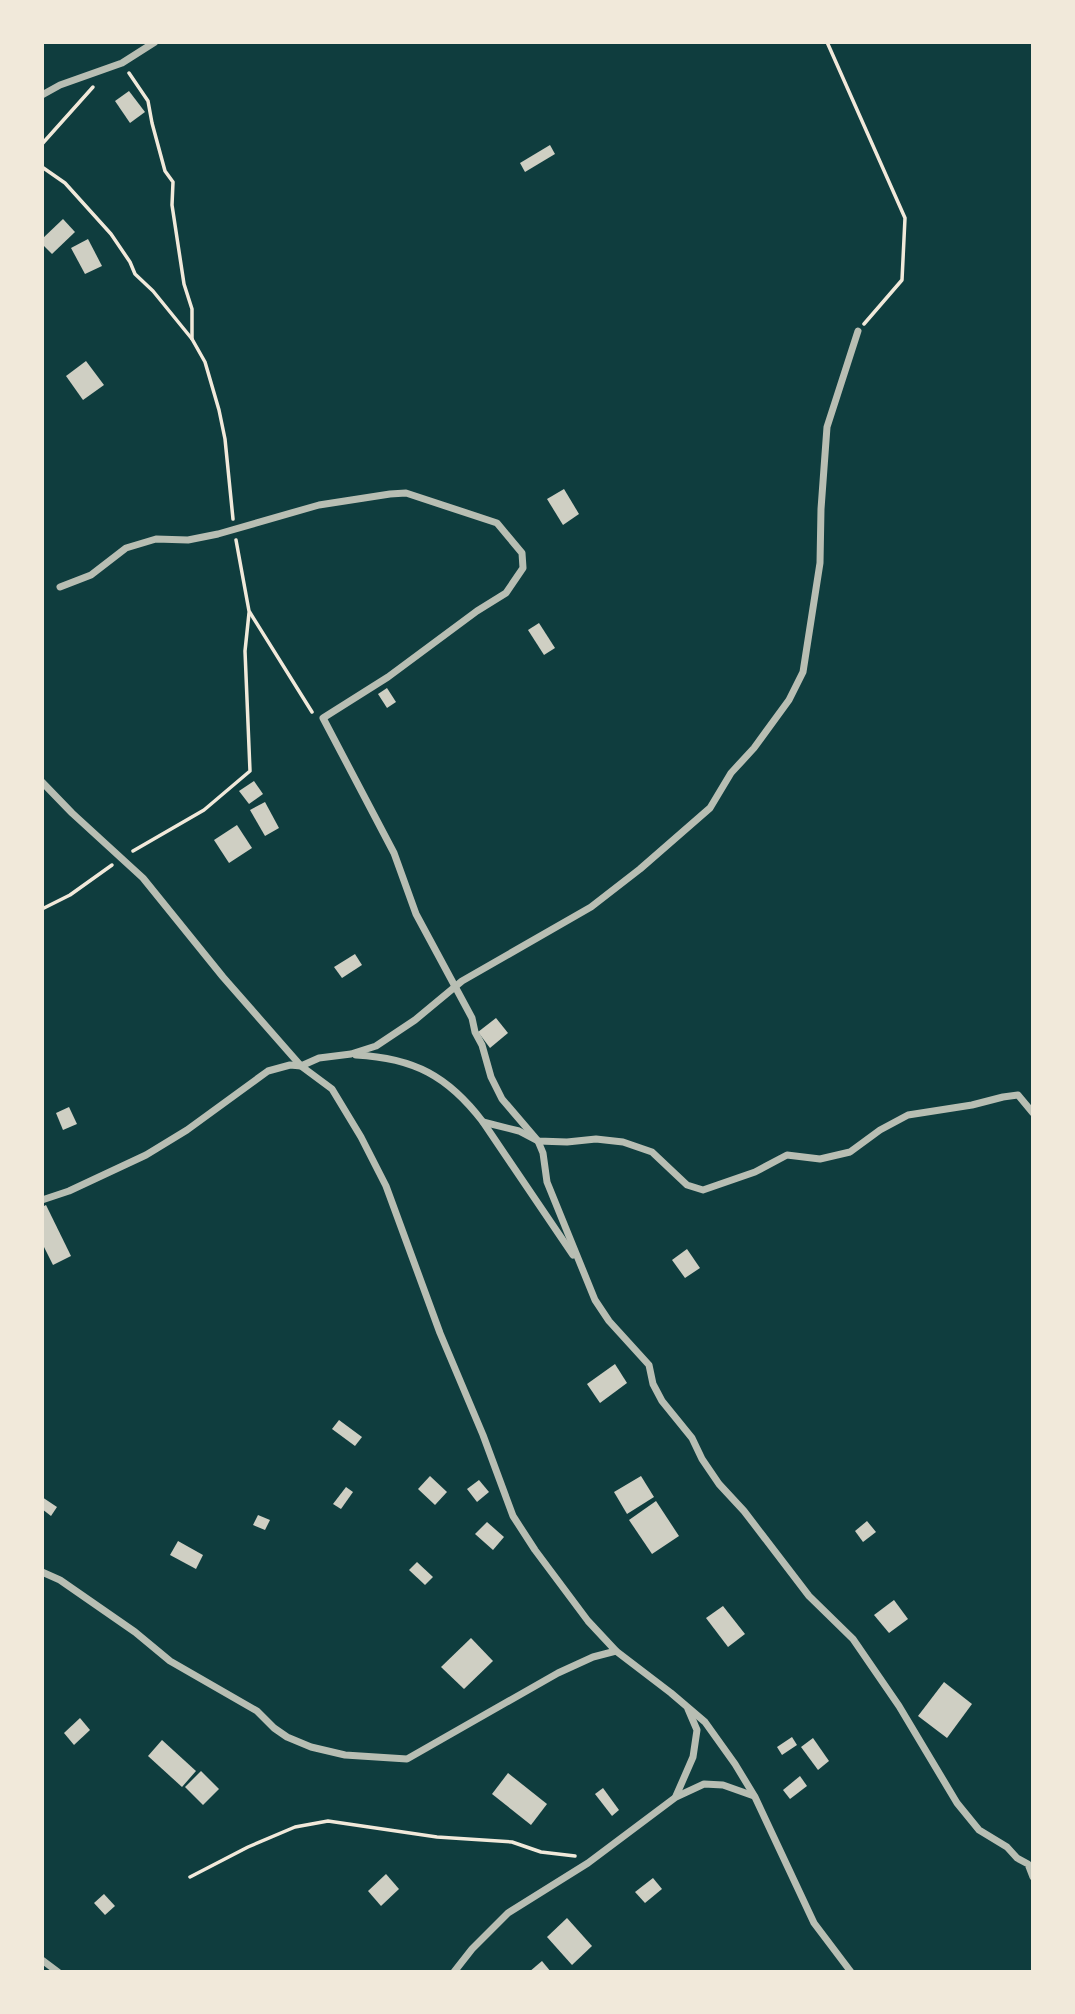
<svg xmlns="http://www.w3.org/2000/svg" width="1075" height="2014" viewBox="0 0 1075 2014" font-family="'Fira Sans Condensed',sans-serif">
<rect width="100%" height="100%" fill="#0f3d3e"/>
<g fill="#cfcfc3">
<path d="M129,91L145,112L130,123L115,101Z"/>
<path d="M550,145L555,154L525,172L520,163Z"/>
<path d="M63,219L75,232L52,254L42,244V239Z"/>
<path d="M88,239L102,266L85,274L71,248Z"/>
<path d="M86,361L104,385L83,400L66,376Z"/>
<path d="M564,489L579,514L563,525L547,499Z"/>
<path d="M539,623L555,648L544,655L528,630Z"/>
<path d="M387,688L396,702L387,708L378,694Z"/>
<path d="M254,781L263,794L249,804L239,791Z"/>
<path d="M265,802L279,828L265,836L250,810Z"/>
<path d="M237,825L252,848L229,863L214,840Z"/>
<path d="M355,954L362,965L342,978L334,967Z"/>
<path d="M496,1018L508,1033L490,1048L478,1032Z"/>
<path d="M69,1107L77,1124L63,1130L56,1113Z"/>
<path d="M46,1205L71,1256L53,1265L42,1243V1207Z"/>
<path d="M687,1249L700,1268L685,1278L672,1260Z"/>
<path d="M615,1364L627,1383L600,1403L587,1384Z"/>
<path d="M339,1420L362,1437L355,1446L332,1429Z"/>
<path d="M430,1476L447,1492L435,1505L418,1489Z"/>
<path d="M641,1476L654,1497L627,1514L614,1492Z"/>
<path d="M479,1480L489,1492L477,1502L467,1489Z"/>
<path d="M346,1487L353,1492L341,1509L333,1504Z"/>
<path d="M42,1497L57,1507L51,1516L42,1509Z"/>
<path d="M656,1501L679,1536L652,1554L629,1520Z"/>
<path d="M258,1515L270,1520L265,1530L253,1525Z"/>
<path d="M867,1521L876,1532L863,1542L855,1531Z"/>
<path d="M487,1522L504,1537L493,1550L475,1534Z"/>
<path d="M178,1541L203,1555L196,1569L170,1555Z"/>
<path d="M417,1562L433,1577L425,1585L409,1570Z"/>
<path d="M894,1600L908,1619L889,1633L874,1615Z"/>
<path d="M723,1606L745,1634L728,1647L706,1618Z"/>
<path d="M471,1638L493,1661L464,1689L441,1667Z"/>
<path d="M944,1682L972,1704L947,1738L918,1716Z"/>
<path d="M80,1718L90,1730L74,1745L64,1733Z"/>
<path d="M792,1737L797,1745L782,1755L777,1747Z"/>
<path d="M813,1738L829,1761L818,1770L801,1747Z"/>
<path d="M162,1740L196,1771L182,1787L148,1756Z"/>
<path d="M201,1771L219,1789L203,1805L185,1787Z"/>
<path d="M508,1773L547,1804L531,1825L492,1794Z"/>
<path d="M800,1776L807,1786L790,1799L783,1790Z"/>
<path d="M603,1788L619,1810L612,1816L595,1794Z"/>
<path d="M386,1874L399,1889L381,1906L368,1891Z"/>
<path d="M653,1878L662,1889L645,1903L635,1892Z"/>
<path d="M104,1894L115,1906L105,1915L94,1903Z"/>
<path d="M567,1918L592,1946L572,1965L547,1937Z"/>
<path d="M542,1961L551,1972H529Z"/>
</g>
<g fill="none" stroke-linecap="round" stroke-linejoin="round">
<g stroke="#f1e9da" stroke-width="3.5">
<path d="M827,42L905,218L902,280L864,324"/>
<path d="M129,73L148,101L152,123L165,171L173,182L172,205L184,284L192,309V339L205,362L219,410L225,439L233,519"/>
<path d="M42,144L93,87"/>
<path d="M42,167L65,183L111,234L130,262L135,274L153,291L192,339"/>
<path d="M236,540L249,611L312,712"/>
<path d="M133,851L204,810L250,771L245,651L249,613"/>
<path d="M42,909L70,895L112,865"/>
<path d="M190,1877L248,1847L295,1827L328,1821L437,1837L512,1842L541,1852L575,1856"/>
</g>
<g stroke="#b8beb3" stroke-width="7">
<path d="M42,95L60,85L122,63L155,42"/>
<path d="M60,587L91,575L126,548L156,539L188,540L218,534L319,505L390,494L406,493L497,523L522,553L523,568L506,593L477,611L388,677L323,718L394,853L416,914L472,1018L475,1032L482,1045L491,1077L502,1099L538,1141L543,1153L547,1182L595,1300L609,1321L649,1365L653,1384L662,1401L692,1438L702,1459L719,1484L744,1511L809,1596L853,1639L899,1706L957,1803L979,1830L1007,1847L1017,1858L1028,1864L1033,1877"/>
<path d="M42,782L72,813L143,878L223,977L301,1066L319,1058L351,1054L376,1046L415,1020L462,981L591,907L640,869L710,808L731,773L754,748L789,700L803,672L820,563L821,509L827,427L858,331"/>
<path d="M356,1055C414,1058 448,1076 483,1122L519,1131L538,1141L567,1142L596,1139L623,1142L652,1152L687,1185L703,1190L755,1172L787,1155L820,1159L850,1152L880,1130L908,1115L972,1105L1003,1097L1018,1095L1033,1113"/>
<path d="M483,1122L573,1255"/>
<path d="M42,1200L69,1191L146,1155L187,1130L268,1071L290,1065L301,1066L332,1089L361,1137L386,1186L440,1333L483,1435L513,1516L535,1550L588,1621L616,1651L671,1693L705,1722L735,1764L755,1797L814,1923L851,1972"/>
<path d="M42,1572L60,1580L135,1632L170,1661L257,1711L274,1728L287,1737L311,1747L345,1755L407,1759L558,1673L593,1657L616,1651"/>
<path d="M676,1796L693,1757L697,1730L688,1709"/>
<path d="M42,1960L58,1972"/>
<path d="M454,1972L472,1949L508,1913L588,1863L676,1797L704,1784L723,1785L754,1796"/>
</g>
</g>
<rect width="1075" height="2014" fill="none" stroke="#f1e9da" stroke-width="88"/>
</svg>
